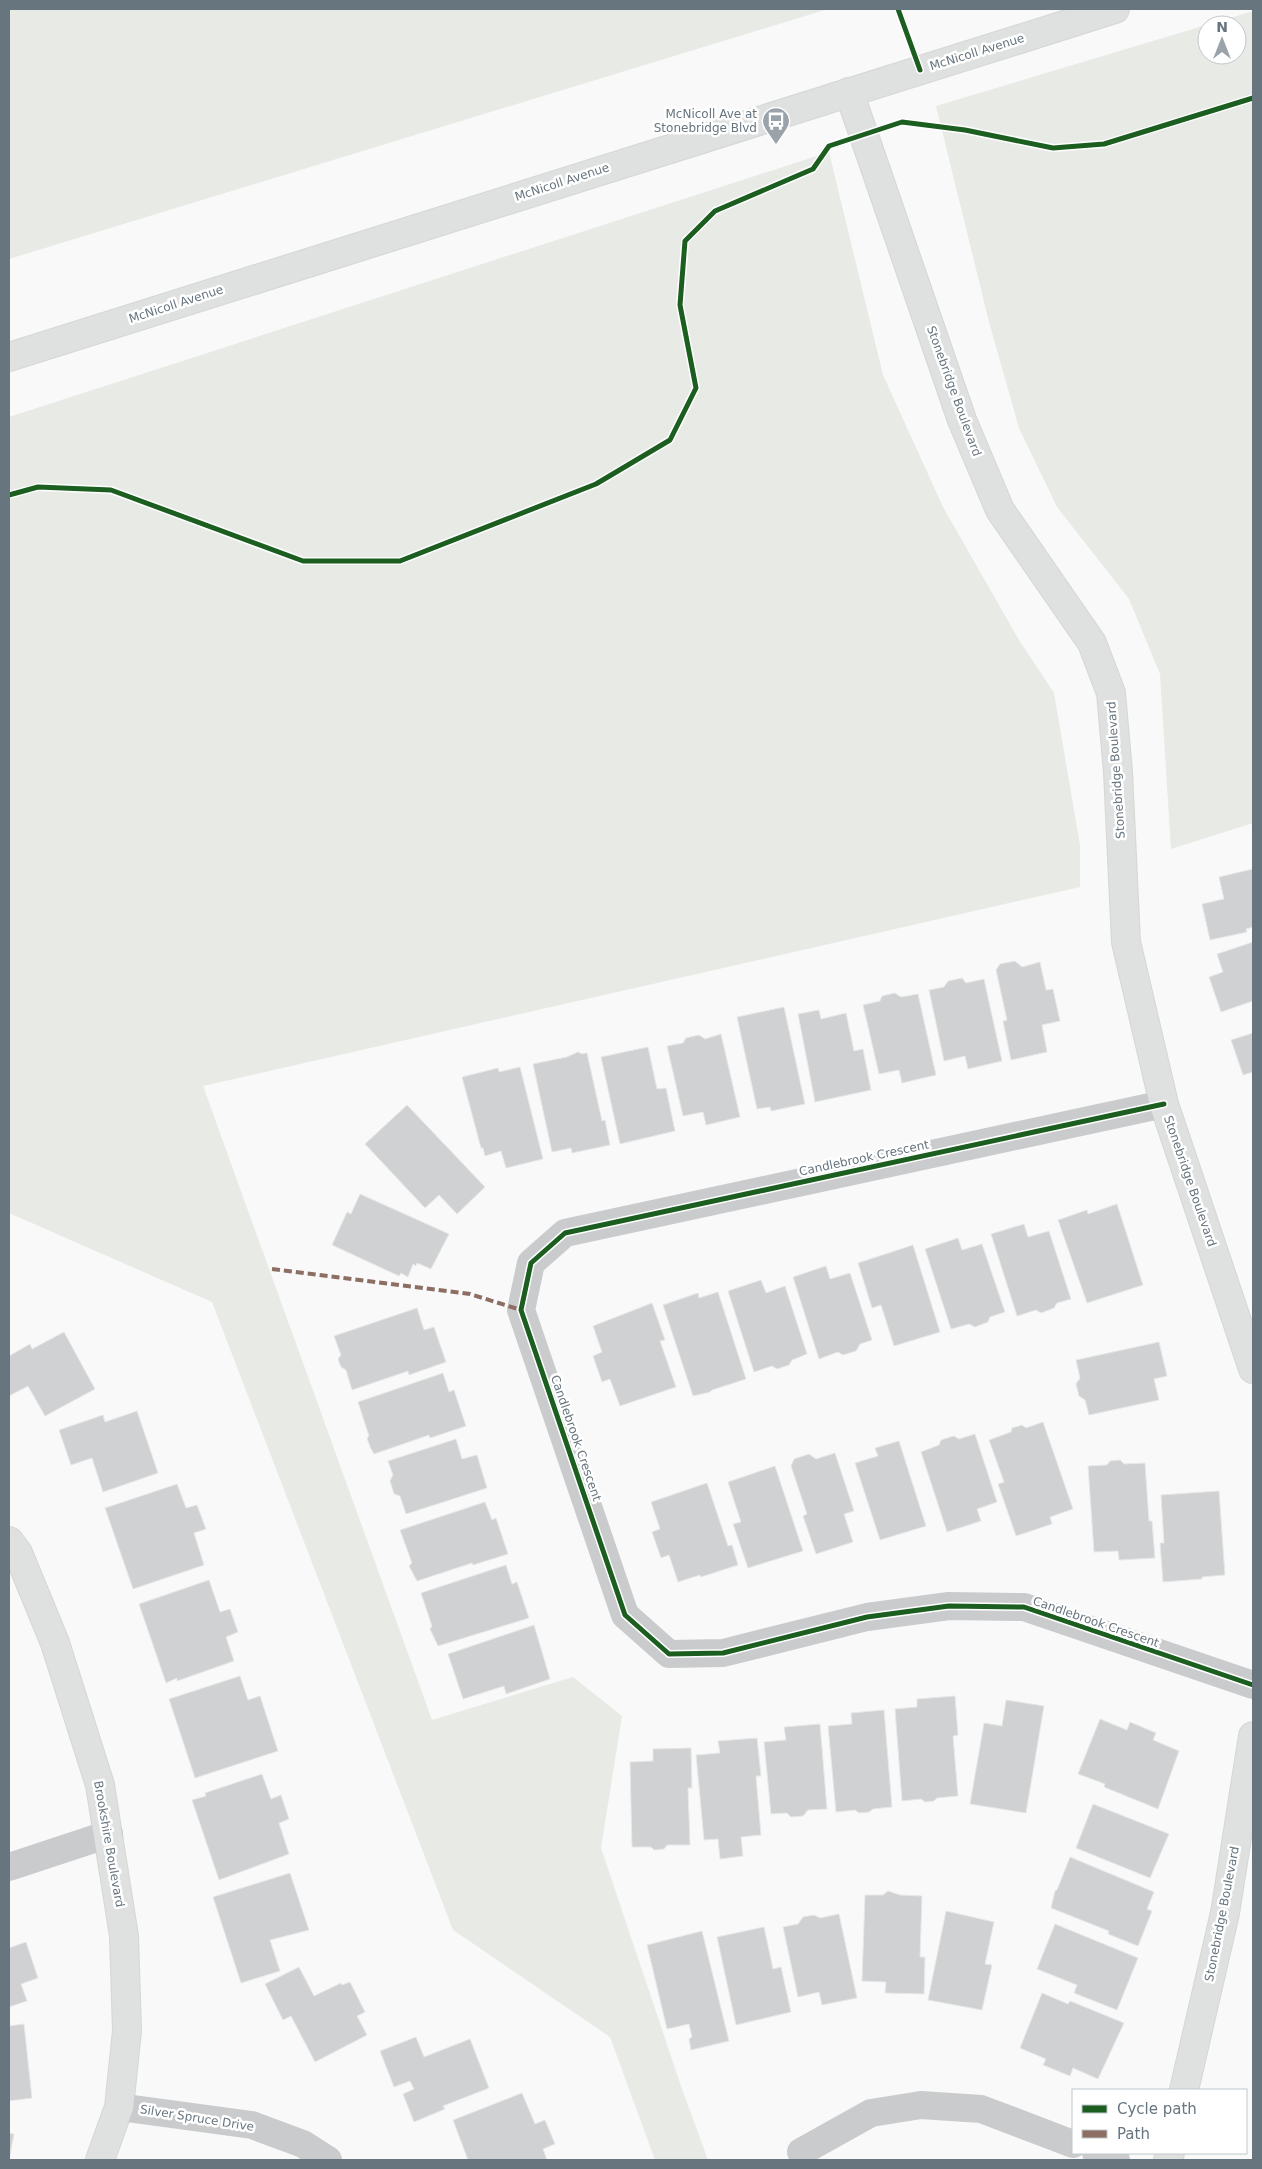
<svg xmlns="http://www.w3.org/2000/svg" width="1262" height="2169" viewBox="0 0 1262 2169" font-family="'DejaVu Sans',sans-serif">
<rect width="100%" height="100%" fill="#f9f9f9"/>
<g fill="#e8eae6" fill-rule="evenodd">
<path d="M9,9H828L9,259Z"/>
<path d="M1253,11V823L1171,849L1160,674L1129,599L1057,507L1019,428L989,322L936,106ZM1207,25H1237V55H1207Z"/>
<path d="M829,152L883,375L943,507L1019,640L1054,693L1080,845V887L203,1086L432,1720L573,1677L622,1716L601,1848L681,2086L708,2160H655L610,2037L453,1930L212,1302L9,1213V417Z"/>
</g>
<g fill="#cfd1d2" stroke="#e8e8e8">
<path d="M1253,869V927L1246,929L1247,932L1210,940L1202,904L1224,899L1219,877Z"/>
<path d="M1253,942V1001L1221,1012L1209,977L1223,972L1217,954Z"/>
<path d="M1015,961L1022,967L1040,962L1046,990L1053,989L1060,1021L1042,1025L1047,1052L1011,1060L1003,1021L1007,1020L996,970L1000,964Z"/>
<path d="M962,978L966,983L984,979L1002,1061L968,1069L965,1056L944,1061L929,990L944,987L948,981Z"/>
<path d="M895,993L901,997L918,994L936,1075L902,1083L899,1070L879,1074L863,1005L880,1001L882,996Z"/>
<path d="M784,1007L805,1104L771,1111L770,1107L757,1109L737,1017Z"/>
<path d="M819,1010L821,1019L846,1013L854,1051L863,1049L871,1090L815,1102L798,1014Z"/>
<path d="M1253,1033V1072L1243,1075L1231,1040Z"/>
<path d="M721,1034L740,1117L706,1125L703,1112L683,1116L667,1046L683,1043L686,1038L699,1035L705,1039Z"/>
<path d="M648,1047L657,1089L666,1088L675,1131L620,1144L601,1057Z"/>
<path d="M578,1052L582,1054L587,1053L602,1121L605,1120L610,1145L572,1153L571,1148L552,1152L533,1064L567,1057Z"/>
<path d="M520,1067L543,1159L506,1168L501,1151L485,1156L483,1148H481L462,1077L498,1068L499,1072Z"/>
<path d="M407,1105L485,1187L457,1214L439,1195L425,1208L365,1144Z"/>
<path d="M360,1194L449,1234L431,1269L417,1263L416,1266L413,1264L408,1277L401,1273L399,1276L332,1245L347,1212L351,1214Z"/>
<path d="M1117,1204L1143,1285L1087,1303L1058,1220L1087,1210L1088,1214Z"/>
<path d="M1024,1224L1028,1237L1049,1231L1071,1299L1057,1303L1054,1308L1041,1313L1036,1310L1017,1316L991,1234Z"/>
<path d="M958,1238L962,1250L982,1244L1005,1312L990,1317L988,1322L975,1327L969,1324L951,1329L925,1249Z"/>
<path d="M913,1245L940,1332L894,1346L881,1305L872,1308L858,1263Z"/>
<path d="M826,1266L830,1279L850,1273L872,1340L860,1344L856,1351L843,1355L838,1352L819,1359L793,1277Z"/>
<path d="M761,1280L766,1293L785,1286L807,1354L792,1360L789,1365L777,1369L772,1366L754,1372L728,1291Z"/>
<path d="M718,1292L746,1379L712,1390L710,1392L693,1396L663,1305L698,1293L699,1298Z"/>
<path d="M652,1303L665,1340L660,1341L676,1387L620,1406L610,1379L602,1382L593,1356L602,1352L593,1326Z"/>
<path d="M417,1308L424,1330L434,1327L446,1362L409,1375L408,1371L352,1390L346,1370L341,1367L338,1359L341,1355L334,1336Z"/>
<path d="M64,1332L95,1389L45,1416L28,1386L9,1396V1356L30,1344L32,1349Z"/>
<path d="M1159,1342L1167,1376L1154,1379L1159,1400L1089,1415L1085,1400L1079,1396L1076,1384L1080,1378L1076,1360Z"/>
<path d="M443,1373L449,1392L454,1390L466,1426L430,1438L429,1435L374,1454L370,1447L367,1438L369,1436L358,1402Z"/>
<path d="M137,1411L158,1473L103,1492L92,1458L71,1465L59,1430L103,1415L105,1422Z"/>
<path d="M1043,1422L1073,1509L1050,1517L1052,1524L1016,1536L998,1484L1004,1482L989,1440L1011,1432L1012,1428L1022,1425L1026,1428Z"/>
<path d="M975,1434L997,1502L977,1509L981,1521L947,1532L921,1452L939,1445L941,1440L954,1436L959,1439Z"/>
<path d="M456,1439L462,1459L477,1455L487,1488L406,1514L400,1496L394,1494L390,1481L393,1475L388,1461Z"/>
<path d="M899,1441L926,1526L880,1540L855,1463L878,1456L875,1448Z"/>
<path d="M835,1453L854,1511L844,1514L853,1542L816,1554L803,1516L807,1514L791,1466L794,1459L809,1454L816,1459Z"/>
<path d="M1120,1460L1124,1464L1145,1463L1149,1521H1152L1155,1558L1119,1560L1118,1551L1094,1552L1088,1466L1107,1465L1110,1461Z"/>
<path d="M775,1466L803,1551L748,1568L733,1524L741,1522L728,1482Z"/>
<path d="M707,1483L728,1546L732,1545L738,1565L701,1577L700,1575L678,1582L669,1555L661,1558L652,1532L660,1529L651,1502Z"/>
<path d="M177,1484L186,1508L197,1505L206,1529L194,1533L204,1565L133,1589L105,1508Z"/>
<path d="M1219,1491L1225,1575L1202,1577V1579L1163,1582L1160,1543H1164L1161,1495Z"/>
<path d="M485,1502L492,1520L496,1518L508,1554L473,1565L472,1563L417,1581L409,1566L412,1563L400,1530Z"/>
<path d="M506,1565L512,1584L517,1582L529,1618L438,1646L430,1629L432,1626L421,1593Z"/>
<path d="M209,1580L220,1612L230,1609L238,1632L226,1637L234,1661L177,1681V1678L166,1683L139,1604Z"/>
<path d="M534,1625L550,1679L506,1694L504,1686L463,1699L448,1654Z"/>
<path d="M240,1676L248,1700L260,1696L278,1751L195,1778L169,1699Z"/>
<path d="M955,1696L958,1735L953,1736L958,1796L937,1798L934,1801L925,1802L921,1799L902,1801L895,1709L917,1707V1699Z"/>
<path d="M1006,1700L1044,1706L1026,1813L970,1804L984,1723L1002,1726Z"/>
<path d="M884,1710L892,1807L873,1809L869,1812L859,1813L855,1810L836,1812L828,1726L852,1724L851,1713Z"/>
<path d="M1100,1719L1127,1730L1130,1722L1156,1733L1153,1740L1179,1751L1158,1809L1104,1787L1105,1784L1078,1774Z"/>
<path d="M820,1724L827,1809L808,1810L803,1816L791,1817L787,1813L771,1814L764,1742L786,1740L784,1727Z"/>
<path d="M757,1738L761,1776H756L761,1835L741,1837L743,1856L720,1859L718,1839L704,1840L696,1755L720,1753L718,1741Z"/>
<path d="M691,1748L692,1788H688L690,1845H667L664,1849L654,1850L651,1847H632L630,1762L653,1761V1749Z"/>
<path d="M262,1774L271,1799L281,1795L289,1819L279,1823L289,1854L219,1880L192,1800L206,1796L205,1793Z"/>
<path d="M1093,1804L1169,1834L1150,1878L1076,1848Z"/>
<path d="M1070,1857L1154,1892L1147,1909L1152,1911L1138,1946L1108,1934L1109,1931L1051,1908L1055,1891L1057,1890Z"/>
<path d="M290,1873L309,1930L270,1940L280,1971L241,1983L213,1897Z"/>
<path d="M888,1891L900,1895L922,1896L920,1957H925L924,1994L885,1993L886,1982L862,1981L865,1895H883Z"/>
<path d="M946,1911L994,1922L985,1964L992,1965L982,2010L928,2000Z"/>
<path d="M839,1914L857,1998L822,2005L819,1992L798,1997L783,1927L798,1924L803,1917L814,1915L820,1918Z"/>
<path d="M1055,1924L1138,1958L1117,2010L1074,1993L1077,1985L1037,1969Z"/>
<path d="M764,1927L773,1969L781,1967L791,2012L736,2025L717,1937Z"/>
<path d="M702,1931L729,2041L691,2050L689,2039L692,2037L689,2024L667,2029L647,1945Z"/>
<path d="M26,1942L38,1978L21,1984L27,2001L9,2007V1948Z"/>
<path d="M299,1967L314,1996L341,1983L342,1985L350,1982L365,2012L357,2016L367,2035L315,2062L291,2016L283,2020L265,1984Z"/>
<path d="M1042,1993L1068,2004L1070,2001L1124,2023L1098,2079L1073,2068L1070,2076L1043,2065L1046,2059L1020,2048Z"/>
<path d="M24,2024L32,2098L9,2101V2026Z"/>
<path d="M416,2037L424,2057L470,2039L489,2088L443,2106L445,2109L414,2122L403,2094L414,2089L410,2081L394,2087L380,2051Z"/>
<path d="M522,2093L535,2124L545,2120L555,2144L543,2149L547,2160H468L453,2120Z"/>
<path d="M9,2133L14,2134L9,2160Z"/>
</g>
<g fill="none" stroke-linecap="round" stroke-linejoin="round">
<g stroke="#d5d6d6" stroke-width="30">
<g id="secondary">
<path d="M849,92L962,420L1000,510L1092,643L1111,693L1118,772L1126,942L1164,1104L1253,1369"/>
<path d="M9,357L1115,9"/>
<path d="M9,1541L18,1553L55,1643L100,1785L124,1936L127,2031L119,2107L100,2160"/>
<path d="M1184,2090L1225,1913L1253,1736"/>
<path d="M1168,2160L1170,2153"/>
</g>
</g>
<g stroke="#cacbcc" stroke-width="28">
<path d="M1164,1104L565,1233L531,1263L521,1310L625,1615L669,1654L723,1653L867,1617L949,1606L1024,1607L1253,1685"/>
<path d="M9,1867L109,1834"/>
<path d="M119,2107L252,2125L303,2144L328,2160"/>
<path d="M801,2152L871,2113L921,2105L981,2109L1073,2144"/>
<path d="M1096,2153L1116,2160"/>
</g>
<use href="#secondary" stroke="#dfe0e0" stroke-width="28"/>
<path stroke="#8d6e63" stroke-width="4" stroke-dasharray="8 4" stroke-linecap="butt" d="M272,1269L470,1294L521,1310"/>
<g stroke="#fff" stroke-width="8">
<g id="cycleway">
<path d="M898,9L920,70"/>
<path d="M9,495L38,487L111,490L303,561H400L596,484L670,440L696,388L680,305L685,241L715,211L813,169L829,146L902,122L965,130L1053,148L1104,144L1253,98"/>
<path d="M1164,1104L565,1233L531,1263L521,1310L625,1615L669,1654L723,1653L867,1617L949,1606L1024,1607L1253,1685"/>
</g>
</g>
<use href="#cycleway" stroke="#1b5e20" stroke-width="5"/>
</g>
<defs>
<g id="bus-pin" transform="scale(1.4375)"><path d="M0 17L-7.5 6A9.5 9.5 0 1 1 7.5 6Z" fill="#9aa3aa" stroke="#fff"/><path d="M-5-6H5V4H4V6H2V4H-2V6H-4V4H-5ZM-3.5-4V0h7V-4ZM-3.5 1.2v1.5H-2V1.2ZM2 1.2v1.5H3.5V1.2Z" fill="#fff"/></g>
</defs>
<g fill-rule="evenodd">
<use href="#bus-pin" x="776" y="121"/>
</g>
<g text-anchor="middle" stroke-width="5" stroke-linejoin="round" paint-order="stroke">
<g font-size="12" fill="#67757f" stroke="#fff">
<text transform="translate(977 52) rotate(-17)" y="4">McNicoll Avenue</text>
<text transform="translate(562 182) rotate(-18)" y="4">McNicoll Avenue</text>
<text transform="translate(176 304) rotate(-18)" y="4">McNicoll Avenue</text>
<text transform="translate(954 391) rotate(70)" y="4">Stonebridge Boulevard</text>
<text transform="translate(1116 770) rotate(-94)" y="4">Stonebridge Boulevard</text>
<text transform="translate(864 1158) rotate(-12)" y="4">Candlebrook Crescent</text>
<text transform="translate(1190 1181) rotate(71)" y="4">Stonebridge Boulevard</text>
<text transform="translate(576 1438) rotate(71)" y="4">Candlebrook Crescent</text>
<text transform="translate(1096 1622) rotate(19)" y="4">Candlebrook Crescent</text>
<text transform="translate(109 1844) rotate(80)" y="4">Brookshire Boulevard</text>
<text transform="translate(1222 1914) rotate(-79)" y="4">Stonebridge Boulevard</text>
<text transform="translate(197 2118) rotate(9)" y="4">Silver Spruce Drive</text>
</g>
<g font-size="12" fill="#67757f" stroke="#fff" text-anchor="end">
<text x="757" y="118">McNicoll Ave at<tspan x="757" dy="14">Stonebridge Blvd</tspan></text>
</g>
</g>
<rect width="1262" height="2169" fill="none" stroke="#67757f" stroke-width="20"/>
<rect x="1072" y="2089" width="175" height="65" fill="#ffffff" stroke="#c2c8cc"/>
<rect x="1082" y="2105" width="25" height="8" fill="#1b5e20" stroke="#c2c8cc"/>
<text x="1117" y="2114" font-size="15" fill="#67757f">Cycle path</text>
<rect x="1082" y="2130" width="25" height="8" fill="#8d6e63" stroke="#c2c8cc"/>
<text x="1117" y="2139" font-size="15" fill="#67757f">Path</text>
<g transform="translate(1222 40)"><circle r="24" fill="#ffffff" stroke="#c2c8cc"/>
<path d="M0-4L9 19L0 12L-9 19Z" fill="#9aa3aa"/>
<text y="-8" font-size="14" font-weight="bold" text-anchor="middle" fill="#67757f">N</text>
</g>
</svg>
